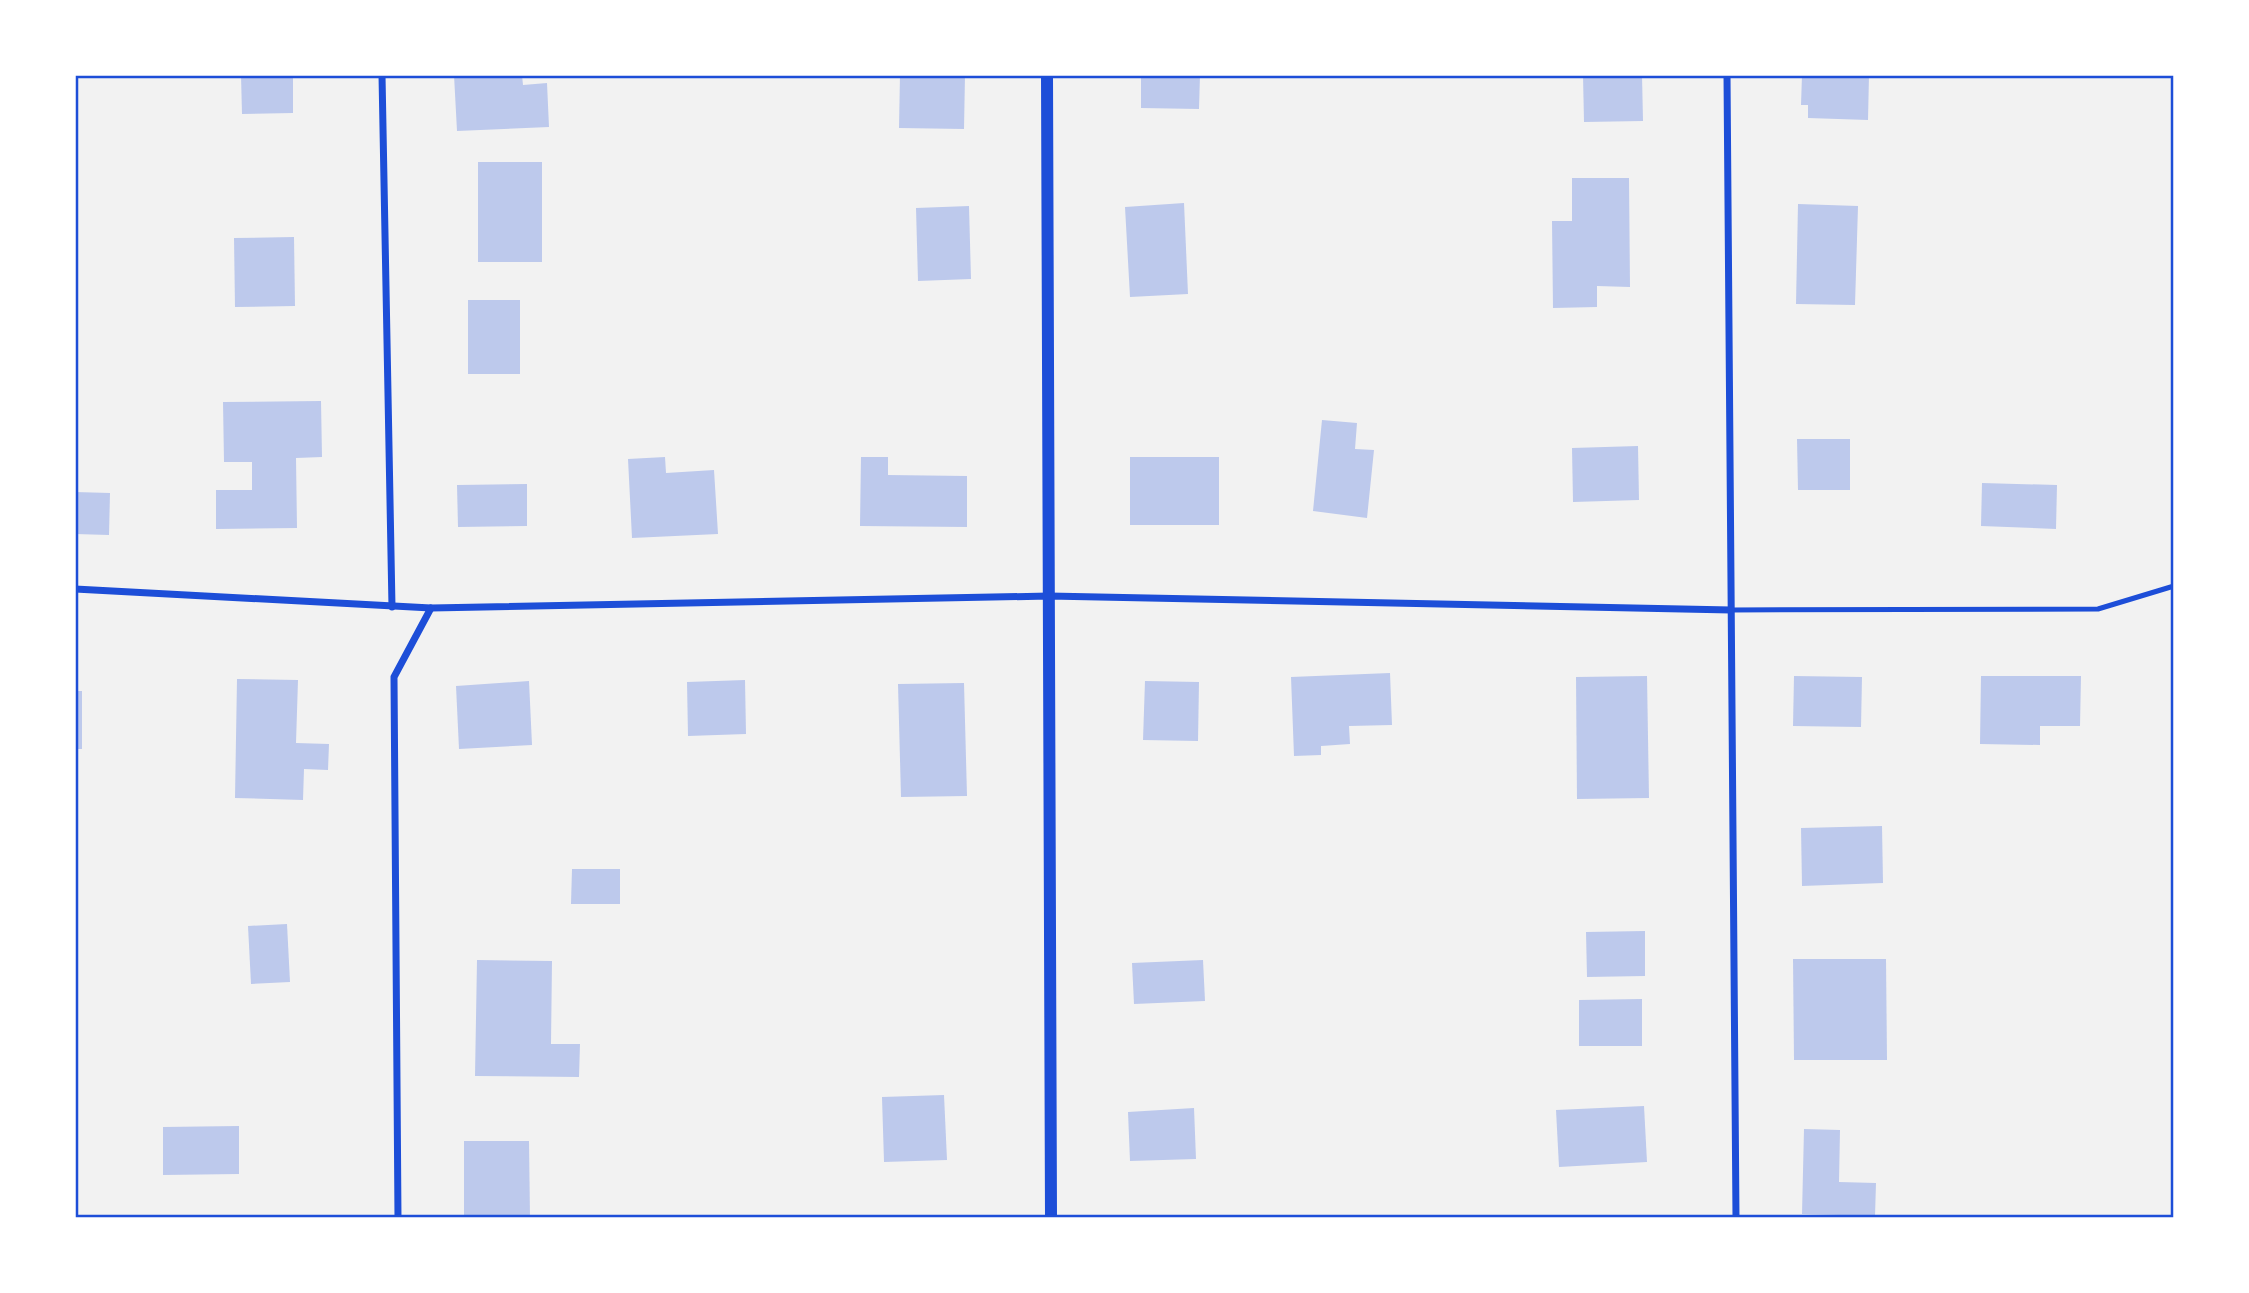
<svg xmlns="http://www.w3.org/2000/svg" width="2249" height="1293" viewBox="0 0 2249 1293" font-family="'Exo 2',sans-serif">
<rect width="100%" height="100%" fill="#f2f2f2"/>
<g fill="#bdc9ec">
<path d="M241,75H293V113L242,114Z"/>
<path d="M454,75H522L523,85L547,83L549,127L457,131Z"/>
<path d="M900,75H965L964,129L899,128Z"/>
<path d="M1141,75H1200L1199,109L1141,108Z"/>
<path d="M1583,75H1642L1643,121L1584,122Z"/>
<path d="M1802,75H1869L1868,120L1808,118V105H1801Z"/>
<rect x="478" y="162" width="64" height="100"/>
<path d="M1572,178H1629L1630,287L1597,286V307L1553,308L1552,221H1572Z"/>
<path d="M1184,203L1188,294L1130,297L1125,207Z"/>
<path d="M1798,204L1858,206L1855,305L1796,304Z"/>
<path d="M969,206L971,279L918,281L916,208Z"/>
<path d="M294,237L295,306L235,307L234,238Z"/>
<rect x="468" y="300" width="52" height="74"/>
<path d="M321,401L322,457L296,458L297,528L216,529V490H252V462H224L223,402Z"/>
<path d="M1322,420L1357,423L1355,449L1374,450L1367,518L1313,511Z"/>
<path d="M1797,439H1850V490H1798Z"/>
<path d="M1638,446L1639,500L1573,502L1572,448Z"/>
<path d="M665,457L666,473L714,470L718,534L632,538L628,459Z"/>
<path d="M861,457H888V475L967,476V527L860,526Z"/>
<rect x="1130" y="457" width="89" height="68"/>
<path d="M1982,483L2057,485L2056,529L1981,526Z"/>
<path d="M527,484V526L458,527L457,485Z"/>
<path d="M75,492L110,493L109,535L75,534Z"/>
<path d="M1390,673L1392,725L1349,726L1350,744L1321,746V755L1294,756L1291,677Z"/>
<path d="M1647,676L1649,798L1577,799L1576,677Z"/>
<path d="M1794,676L1862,677L1861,727L1793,726Z"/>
<path d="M1981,676H2081L2080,726H2040V745L1980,744Z"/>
<path d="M237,679L298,680L296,743L329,744L328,770L304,769L303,800L235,798Z"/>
<path d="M745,680L746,734L688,736L687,682Z"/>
<path d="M529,681L532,745L459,749L456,686Z"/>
<path d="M1145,681L1199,682L1198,741L1143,740Z"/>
<path d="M964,683L967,796L901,797L898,684Z"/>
<rect x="75" y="691" width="7" height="58"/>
<path d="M1882,826L1883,883L1802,886L1801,828Z"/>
<path d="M572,869H620V904H571Z"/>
<path d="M287,924L290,982L251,984L248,926Z"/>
<path d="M1645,931V976L1587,977L1586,932Z"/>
<path d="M1793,959H1886L1887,1060H1794Z"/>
<path d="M477,960L552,961L551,1044H580L579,1077L475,1076Z"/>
<path d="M1203,960L1205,1001L1134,1004L1132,963Z"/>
<path d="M1642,999V1046H1579V1000Z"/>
<path d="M944,1095L947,1160L884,1162L882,1097Z"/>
<path d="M1644,1106L1647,1162L1559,1167L1556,1110Z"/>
<path d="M1194,1108L1196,1159L1130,1161L1128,1112Z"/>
<path d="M239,1126V1174L163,1175V1127Z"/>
<path d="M1804,1129L1840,1130L1839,1182L1876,1183L1875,1216L1802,1214Z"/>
<path d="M464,1141H529L530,1218H464Z"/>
</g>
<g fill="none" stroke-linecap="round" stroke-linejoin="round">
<path stroke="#1d4ed8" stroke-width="5" d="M1731,610L2098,609L2174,586"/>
<g stroke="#1d4ed8" stroke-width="7">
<path d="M382,75L392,607"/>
<path d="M1727,75L1736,1218"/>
<path d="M75,589L431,608L1049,596L1731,610"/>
<path d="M398,1218L394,677L431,608"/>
</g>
<path stroke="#1d4ed8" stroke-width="12" d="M1047,75L1051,1218"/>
</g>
<rect width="2249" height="1293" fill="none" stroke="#ffffff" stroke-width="154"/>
<rect x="77" y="77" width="2095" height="1139" fill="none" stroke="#1d4ed8" stroke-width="2.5"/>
</svg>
